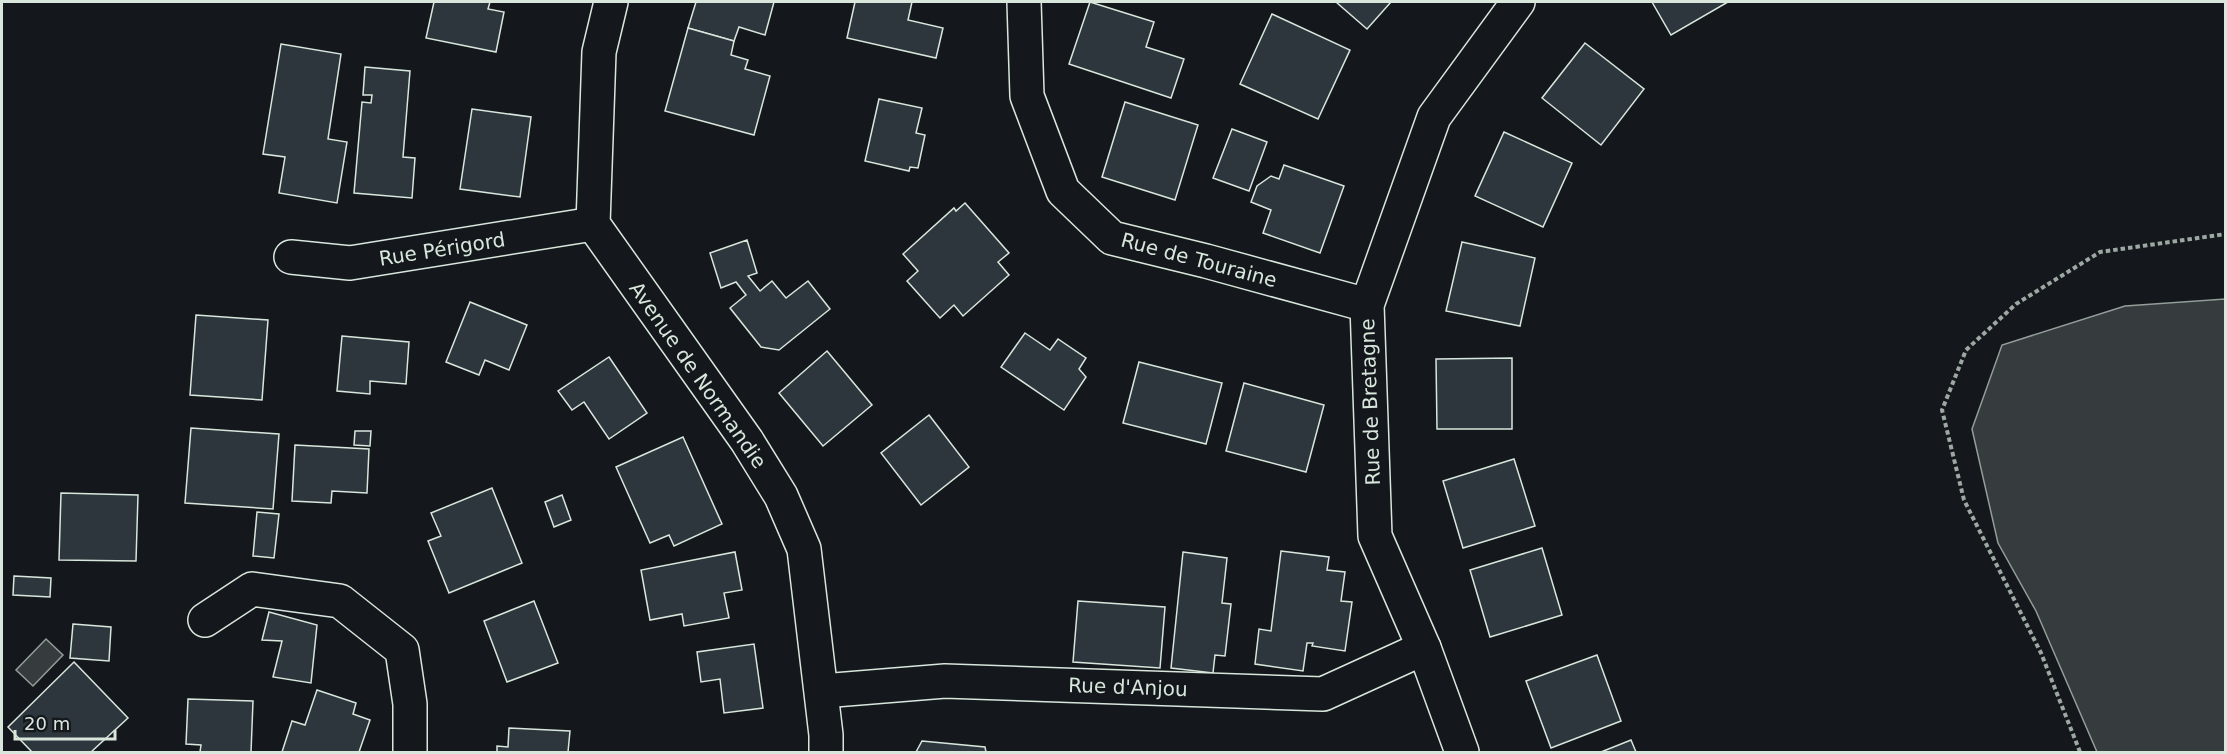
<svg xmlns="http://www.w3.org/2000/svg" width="2227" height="754" viewBox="0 0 2227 754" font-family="'DejaVu Sans',sans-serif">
<rect width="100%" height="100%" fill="#14181c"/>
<g fill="#363b3e" stroke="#939e99" stroke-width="1.5">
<path d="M2225,299V752H2097L2036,611L1998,543L1972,429L2002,345L2125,306Z"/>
<path d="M46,639L63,655L33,686L16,670Z"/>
</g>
<g fill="#2c363c" stroke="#d8e6dc" stroke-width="1.5">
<path d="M434,2H490L488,9L504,12L496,52L426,38Z"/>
<path d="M696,2H774L765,35L739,27L734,41L688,28Z"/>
<path d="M855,2H912L908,20L943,28L936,58L847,38Z"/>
<path d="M1090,2L1154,22L1146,47L1184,59L1171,98L1069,64Z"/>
<path d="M1336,2H1391L1367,29Z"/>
<path d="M1652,2H1728L1671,35Z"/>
<path d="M1272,14L1350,50L1318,119L1240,84Z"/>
<path d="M688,28L734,41L731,55L748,60L745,69L770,76L754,135L665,111Z"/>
<path d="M1585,43L1644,89L1601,145L1542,98Z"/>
<path d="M281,44L341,54L328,139L347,142L337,203L279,193L285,157L263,154Z"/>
<path d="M365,67L410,71L403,157L415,158L412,198L354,193L362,102L371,103L372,95H363Z"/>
<path d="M879,99L922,108L916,133L925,135L918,168L910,167L909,171L865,161Z"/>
<path d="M1125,102L1198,125L1175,200L1102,177Z"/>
<path d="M472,109L531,117L520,197L460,189Z"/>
<path d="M1232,129L1267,142L1249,191L1213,178Z"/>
<path d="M1504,132L1572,163L1543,227L1475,196Z"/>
<path d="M1284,165L1344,186L1320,253L1263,233L1271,210L1251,202L1257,186L1271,176L1279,179Z"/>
<path d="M965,203L1009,253L998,262L1009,275L963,316L954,305L940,318L907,281L918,271L903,254L954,208L956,211Z"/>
<path d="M747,240L757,273L748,276L760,291L772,281L786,298L808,281L830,309L779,350L761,347L730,308L746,295L736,282L721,288L710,253Z"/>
<path d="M1462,242L1535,258L1520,326L1446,311Z"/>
<path d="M470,302L527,325L509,370L485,360L479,375L446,362Z"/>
<path d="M196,315L268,320L262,400L190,395Z"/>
<path d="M1025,333L1050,350L1058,339L1086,358L1079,369L1086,377L1064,410L1001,367Z"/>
<path d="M342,336L409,342L406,384L370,381V394L337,391Z"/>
<path d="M827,351L872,405L823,446L779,393Z"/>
<path d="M609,357L647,413L609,439L584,402L572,410L558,391Z"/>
<path d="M1512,358V429H1437L1436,359Z"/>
<path d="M1139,362L1222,383L1206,444L1123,423Z"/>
<path d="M1244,383L1324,405L1306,472L1226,451Z"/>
<path d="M929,415L969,467L921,505L881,453Z"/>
<path d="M191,428L279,434L273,509L185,503Z"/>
<path d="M355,431H371L370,446L354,445Z"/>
<path d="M683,437L722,524L674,546L669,535L650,543L616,467Z"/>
<path d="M295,445L369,449L367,493L332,491L331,503L292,501Z"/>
<path d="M1514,459L1535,526L1463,548L1443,481Z"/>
<path d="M492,488L522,563L449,593L428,541L441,536L431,513Z"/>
<path d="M61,493L138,495L136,561L59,560Z"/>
<path d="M562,495L571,520L554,527L545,502Z"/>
<path d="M257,512L279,514L274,558L253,556Z"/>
<path d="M1542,548L1562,615L1490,637L1470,570Z"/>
<path d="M1281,551L1329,557L1327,570L1345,572L1341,601L1352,602L1345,651L1312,646L1313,643H1307L1303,671L1255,664L1259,629L1271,631Z"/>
<path d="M735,552L742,590L724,593L729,618L684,626L682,614L650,620L641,570Z"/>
<path d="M1183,552L1227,558L1222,603L1231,604L1225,656L1215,655L1213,673L1171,668Z"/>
<path d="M14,576L51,578L50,597L13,595Z"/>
<path d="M534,601L558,663L507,682L484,621Z"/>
<path d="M1078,601L1165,607L1160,668L1073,662Z"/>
<path d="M269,612L317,625L311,683L273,677L282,641L262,640Z"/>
<path d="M73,624L111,627L109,661L70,658Z"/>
<path d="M754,644L763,708L724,713L720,679L701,682L697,652Z"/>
<path d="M1597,655L1621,721L1551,748L1526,681Z"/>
<path d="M74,662L128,718L91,752H32L8,727Z"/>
<path d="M317,690L356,703L353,714L370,720L359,752H282L292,721L305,725Z"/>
<path d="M188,699L253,701L251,752H200L201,745L186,744Z"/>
<path d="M509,728L570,731L568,752H497V746L508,747Z"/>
<path d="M1631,740L1636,752H1601Z"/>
<path d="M922,741L985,747L986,752H916Z"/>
</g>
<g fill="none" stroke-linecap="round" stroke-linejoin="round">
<g stroke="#d8e6dc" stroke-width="36">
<g id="minor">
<path d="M611,2L599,52L593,224L747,441L781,496L804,549L826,735V752"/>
<path d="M1024,2L1027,96L1063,191L1112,238L1206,261L1367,305"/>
<path d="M291,257L350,263L593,224"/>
<path d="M205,620L252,589L340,601L402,650L410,704V752"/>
<path d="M822,691L945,681L1323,694L1424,648"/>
<path d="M1462,752L1424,648L1375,536L1367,305L1434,117L1518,2"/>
</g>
</g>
<path stroke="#9da8a2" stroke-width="4" stroke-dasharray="4.5 3" stroke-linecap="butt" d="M2080,752L2041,653L1964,500L1942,410L1966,350L2016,304L2100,252L2226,234"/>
<use href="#minor" stroke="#14181c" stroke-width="33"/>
</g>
<g text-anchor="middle" stroke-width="4.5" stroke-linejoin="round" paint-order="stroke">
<g font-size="20" fill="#d8e6dc" stroke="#14181c">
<text transform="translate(442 249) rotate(-9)" y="7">Rue Périgord</text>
<text transform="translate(1199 260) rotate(15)" y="7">Rue de Touraine</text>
<text transform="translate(698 375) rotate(55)" y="7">Avenue de Normandie</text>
<text transform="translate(1370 402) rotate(-92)" y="7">Rue de Bretagne</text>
<text transform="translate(1128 687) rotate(2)" y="7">Rue d'Anjou</text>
</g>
</g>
<rect width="2227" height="754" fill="none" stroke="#d8e6dc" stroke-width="6"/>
<path d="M15 730v9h100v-9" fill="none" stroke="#d8e6dc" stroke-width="3"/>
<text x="24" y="730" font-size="18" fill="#d8e6dc" stroke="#14181c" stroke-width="4.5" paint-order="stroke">20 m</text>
</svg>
